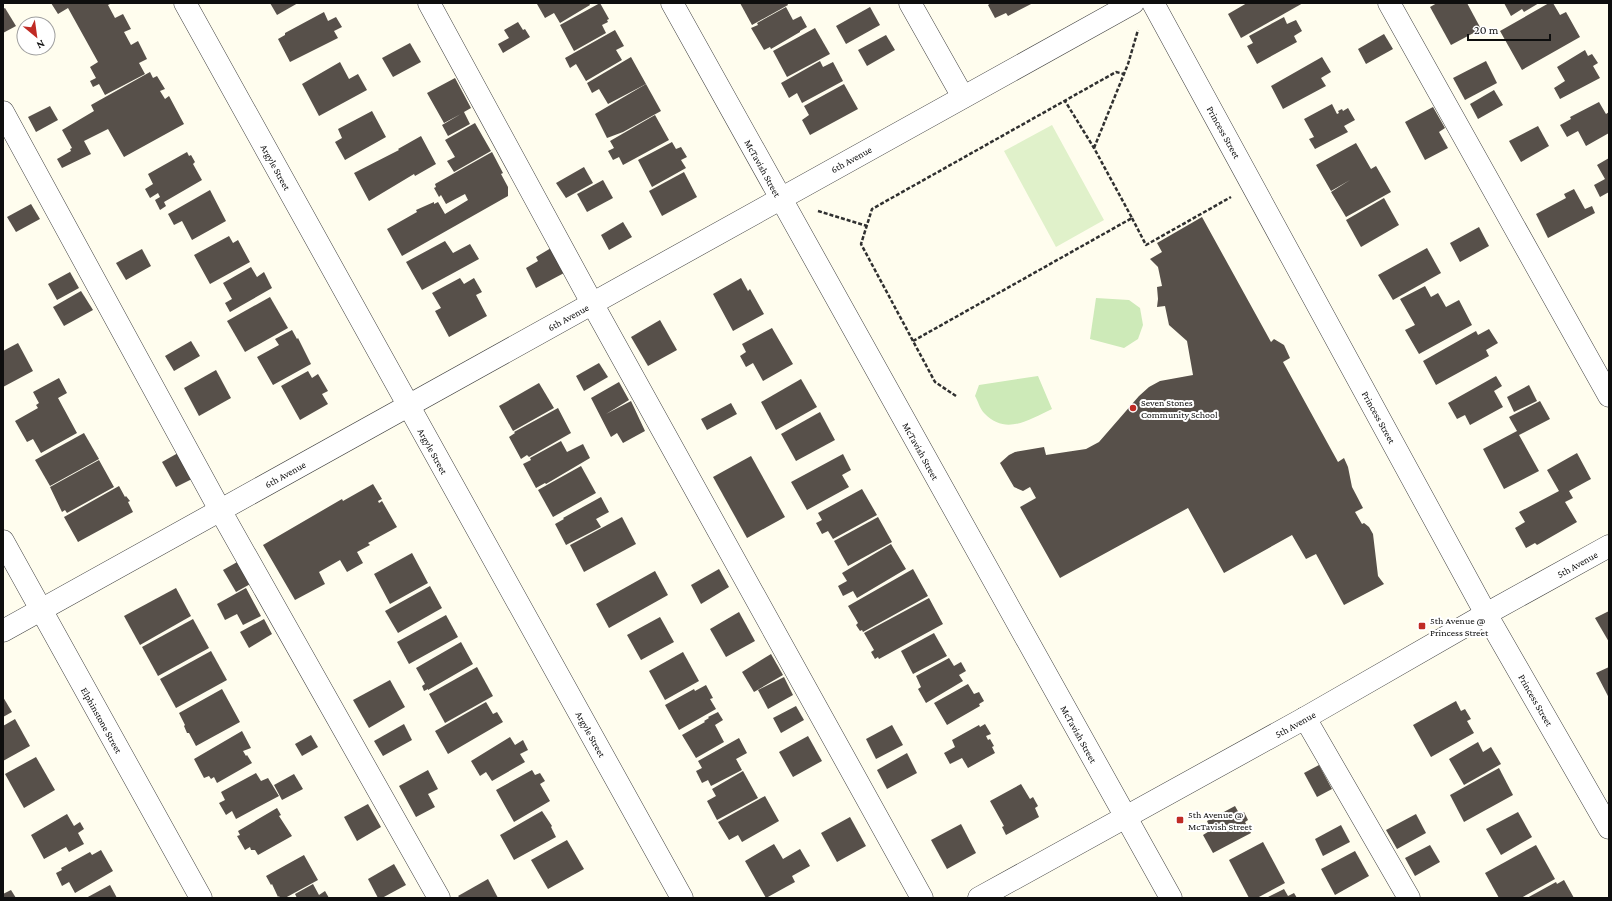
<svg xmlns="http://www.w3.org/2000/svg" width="1612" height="901" viewBox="0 0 1612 901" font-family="'Crimson Pro',serif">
<rect width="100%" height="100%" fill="#fffdee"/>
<g fill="#cdeab8">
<path d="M1096,298L1129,300L1140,308L1143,325L1138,339L1124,348L1090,339Z"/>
<path d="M1038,376L1052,409C1028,420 1006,436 984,413C980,409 978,401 975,396L979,385Z"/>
</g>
<path fill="#e0f1ca" d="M1052,125L1104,220L1056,247L1004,151Z"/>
<g fill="#57504a">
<path d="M51,3H112L108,5L115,18L123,14L131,29L124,32L131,45L138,41L147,59L139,63L145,74L105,95L99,84L93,87L90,81L96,78L90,67L98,62L68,8L58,14Z"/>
<path d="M270,3H298L277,15Z"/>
<path d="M538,3H589L590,5L560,23L554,13L545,18L537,4Z"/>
<path d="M600,3L609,19L607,20L608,22L602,25L606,33L574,51L560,25Z"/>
<path d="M740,3H787L788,5L752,25Z"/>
<path d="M991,3H1033L1008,16L1006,13L995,18L988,5Z"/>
<path d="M1247,3H1303L1241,38L1228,14Z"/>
<path d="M1437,3H1467L1481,29L1451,45L1430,7Z"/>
<path d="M1504,3H1539L1524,12L1522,9L1511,16Z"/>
<path d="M1549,3H1553L1560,15L1566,12L1580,37L1522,70L1500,31Z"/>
<path d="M786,7L793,20L801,16L807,27L800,31V32L771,49L770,47L764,50L751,28L758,25L757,23Z"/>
<path d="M870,7L880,25L846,44L836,26Z"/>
<path d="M5,8L16,26L3,33V9Z"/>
<path d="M324,12L328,21L336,17L342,27L334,31L338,38L290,62L278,39L285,35V33Z"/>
<path d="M1284,17L1287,24L1296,20L1302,31L1294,36L1297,42L1257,64L1247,46L1253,43L1249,36Z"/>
<path d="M518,22L523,30L525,29L530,37L503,53L498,44L509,38L504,30Z"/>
<path d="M815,28L830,54L787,77L773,51Z"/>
<path d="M615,30L624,46L616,50L622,60L586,81L576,64L570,68L565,58Z"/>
<path d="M1384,34L1393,49L1366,64L1358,49Z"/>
<path d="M886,35L895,50L867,66L858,50Z"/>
<path d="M410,43L421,62L393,77L382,58Z"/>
<path d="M1585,50L1588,56L1592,54L1598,63L1593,66L1600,78L1560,99L1554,88L1565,81L1557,67Z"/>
<path d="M631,57L646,84L608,104L599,89L592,93L587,83Z"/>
<path d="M1322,57L1331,72L1321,78L1326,86L1283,109L1271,86Z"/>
<path d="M820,61L823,67L833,62L843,81L802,103L797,93L789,98L781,83Z"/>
<path d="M1486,61L1497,83L1465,100L1453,78Z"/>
<path d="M340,62L349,79L358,74L367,90L319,116L302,84Z"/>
<path d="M150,72L153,78L157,76L165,89L160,91L165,99L169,96L184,124L124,157L108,129L84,141L91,154L62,168L57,159L71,151L70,149L72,148L62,130L94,111L91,105Z"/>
<path d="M455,78L471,108L464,112L470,124L448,136L442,125L461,114L444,123L427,93Z"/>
<path d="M646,84L661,111L623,132L607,138L595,114Z"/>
<path d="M844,84L858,109L810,135L802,120L809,115L804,106Z"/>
<path d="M1494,90L1503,105L1478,119L1470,104Z"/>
<path d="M1599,102L1606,114L1609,112V133L1586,146L1578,131L1567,137L1560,125L1571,119L1570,117Z"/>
<path d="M1332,104L1337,114L1339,113L1338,111L1342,109L1343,111L1348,108L1355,120L1344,126L1348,132L1315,149L1309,139L1314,137L1304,119Z"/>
<path d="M50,106L58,120L36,132L28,117Z"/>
<path d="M1433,107L1445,128L1439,132L1448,148L1425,160L1405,122Z"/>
<path d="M372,111L386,137L345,160L335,142L342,138L338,129Z"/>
<path d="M655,115L669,140L623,165L619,157L613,160L608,151L614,148L610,141Z"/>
<path d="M475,123L491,151L454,172L447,161L455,157L445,140Z"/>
<path d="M1538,126L1549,146L1521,162L1509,141Z"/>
<path d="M421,136L436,164L415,176L414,174L369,201L354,173L399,150L398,149Z"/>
<path d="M672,142L676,149L681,147L687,157L681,160L686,168L652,187L638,160Z"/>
<path d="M1356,143L1371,169L1376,166L1391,192L1346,217L1331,192L1350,180L1331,191L1316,165Z"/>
<path d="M187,152L189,156L191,155L195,162L193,164L202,180L164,202L166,206L160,210L155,200L160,197L158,193L150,198L145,189L153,184L148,174Z"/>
<path d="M492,152L503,173L501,174L508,187V196L402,256L387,229L417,212L416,210L434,202V204L438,202L445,214L468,200L465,194L446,204L441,195L439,197L434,188L436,187L435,184Z"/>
<path d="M1609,158V192L1600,197L1594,185L1605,179L1597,165Z"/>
<path d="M584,167L593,183L566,198L556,183Z"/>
<path d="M684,172L697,197L662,216L649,191Z"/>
<path d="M603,180L613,198L587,212L577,194Z"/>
<path d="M1574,189L1585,209L1592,206L1595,213L1548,238L1536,214L1566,198L1564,194Z"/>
<path d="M210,190L226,221L192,240L182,221L174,225L168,214Z"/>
<path d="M1384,198L1399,225L1361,247L1346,220Z"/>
<path d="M31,204L40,219L16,232L7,217Z"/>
<path d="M1202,217L1271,342L1274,339L1284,345L1290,358L1283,362L1338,462L1344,458L1348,467L1352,487L1363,508L1355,512L1362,524L1364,523L1369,527L1373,534L1378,576L1384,584L1344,605L1316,554L1306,559L1292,535L1224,573L1188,508L1060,578L1020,507L1036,498L1030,487L1023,491L1014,487L1000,463L1009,455L1015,452L1044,447L1046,455L1086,449L1099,442L1139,396L1149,387L1160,381L1193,375L1187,341L1169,325L1165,306L1157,307L1158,299L1157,287L1162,286L1158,267L1150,259L1162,252L1157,243Z"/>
<path d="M623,222L632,237L609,250L601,235Z"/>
<path d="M1479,227L1489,246L1460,262L1450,243Z"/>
<path d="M229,236L233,243L238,240L250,262L210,284L194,255Z"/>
<path d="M445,241L453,253L470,244L479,259L422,290L406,262Z"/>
<path d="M551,248L564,273L536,288L526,268L538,261L536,257Z"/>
<path d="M1427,248L1441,273L1393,300L1378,275Z"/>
<path d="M142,249L151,266L126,280L116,263Z"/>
<path d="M251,267L257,277L264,272L272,288L230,312L225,303L232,299L223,283Z"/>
<path d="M70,272L79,288L57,300L48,284Z"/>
<path d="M460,278L464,284L474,278L482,292L476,295L487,316L449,337L435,311L441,308L432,293Z"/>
<path d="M741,278L748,291L750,289L764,314L733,331L713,294Z"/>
<path d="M1425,286L1431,297L1438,293L1446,307L1459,300L1472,325L1419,354L1405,330L1415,325L1400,299Z"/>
<path d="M81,291L93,310L64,326L53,307Z"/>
<path d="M270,297L288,328L245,352L227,321Z"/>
<path d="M660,320L677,350L648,366L631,337Z"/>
<path d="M772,328L793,364L763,381L753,363L746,367L740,356L746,352L742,344Z"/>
<path d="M1489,329L1498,343L1486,350L1489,356L1436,385L1423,361L1476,331L1478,335Z"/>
<path d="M292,330L297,339L298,338L311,364L273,385L257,357L279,345L275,339Z"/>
<path d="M191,341L200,356L174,371L165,356Z"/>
<path d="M18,343L33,371L3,387V351Z"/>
<path d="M599,363L608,377L584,391L576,376Z"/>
<path d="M216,370L231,398L199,416L184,388Z"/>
<path d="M308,371L312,378L318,374L328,391L322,394L328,404L300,420L281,386Z"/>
<path d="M1496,376L1502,386L1494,391L1503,407L1470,425L1465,415L1457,419L1448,403Z"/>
<path d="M59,378L67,393L58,398L77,433L41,453L33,439L27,442L15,421L38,408L36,405L39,403L33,392Z"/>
<path d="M801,379L817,407L776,430L761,402Z"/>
<path d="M619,382L629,400L606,414L631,401L645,431L623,443L617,433L611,437L591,398Z"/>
<path d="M539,383L554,408L513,431L499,406Z"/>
<path d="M1529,385L1537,401L1514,412L1507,397Z"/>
<path d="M1540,401L1550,419L1519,435L1539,471L1504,489L1483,449L1517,431L1509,417Z"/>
<path d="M731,403L737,414L707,430L701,419Z"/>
<path d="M558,408L571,433L529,457L527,455L521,459L509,437L515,433L514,432Z"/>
<path d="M820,412L835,440L796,461L781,434Z"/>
<path d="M84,433L99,459L50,486L35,460Z"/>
<path d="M561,441L567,452L583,444L590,458L546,484L545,483L536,488L523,464L531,460L530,458Z"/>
<path d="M178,453L192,479L176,487L162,462Z"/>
<path d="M1577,453L1591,479L1569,491L1573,498L1565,502L1577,522L1537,545L1535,543L1526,548L1515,528L1525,522L1519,512L1559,491L1547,470Z"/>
<path d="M843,454L851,470L842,475L849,487L807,510L791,482Z"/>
<path d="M751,456L785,517L747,538L713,477Z"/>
<path d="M99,460L114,487L67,513L65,510L62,512L50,487Z"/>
<path d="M581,466L596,493L553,517L538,490Z"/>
<path d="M373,484L382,499L378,501L379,503L382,501L397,527L368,543L370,545L357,552L363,563L347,572L340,560L319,572L325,584L295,600L263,545L342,499L343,501Z"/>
<path d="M119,486L125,497L126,496L130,501L128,502L133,512L78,542L64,517Z"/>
<path d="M862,489L877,515L833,539L828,531L822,534L816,523L822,520L818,513Z"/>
<path d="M601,497L609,512L596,519L601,527L566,545L555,524L564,519L563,518Z"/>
<path d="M622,517L636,544L584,572L570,545Z"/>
<path d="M878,517L892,542L848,566L834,541Z"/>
<path d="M891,544L906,569L857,598L853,591L843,596L838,586L847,581L842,573Z"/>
<path d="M412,553L428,583L390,604L374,574Z"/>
<path d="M239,561L252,583L236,592L223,570Z"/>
<path d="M719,569L729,587L701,604L691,585Z"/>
<path d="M913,569L928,596L863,632L862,630L860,631L856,625L858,623L848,606Z"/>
<path d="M655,571L668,595L609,628L596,604Z"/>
<path d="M430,586L442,608L398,633L385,611Z"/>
<path d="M176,588L191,616L140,645L124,616Z"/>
<path d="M246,588L261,616L243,625L237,614L225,620L217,604Z"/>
<path d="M929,598L943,624L879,659L878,657L875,659L871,652L874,650L864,633Z"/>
<path d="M1609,611V642L1595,618Z"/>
<path d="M739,612L755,641L726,657L710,629Z"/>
<path d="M446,615L458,637L409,664L397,642Z"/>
<path d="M660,617L674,642L641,660L627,635Z"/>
<path d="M193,619L209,648L158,676L142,647Z"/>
<path d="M264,619L272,634L249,648L240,632Z"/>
<path d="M934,633L947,656L913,674L901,651Z"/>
<path d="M461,642L473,664L428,690V689L424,691L422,686L425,684L416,668Z"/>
<path d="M211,651L227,680L176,708L160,679Z"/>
<path d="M683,652L699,681L665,700L649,671Z"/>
<path d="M771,654L783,675L754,692L742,672Z"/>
<path d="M949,658L954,666L961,662L966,671L959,675L963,681L926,703L918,689L921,687L916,676Z"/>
<path d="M477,667L493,696L445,723L429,694Z"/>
<path d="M1609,667V698L1596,673Z"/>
<path d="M784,677L793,695L768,709L758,690Z"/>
<path d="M390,680L405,707L369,728L353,700Z"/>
<path d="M968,684L974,694L979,692L984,701L979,704L980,706L947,725L934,703Z"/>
<path d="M706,685L713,698L710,699L716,709L679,730L665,705L694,689L695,691Z"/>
<path d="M222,689L240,722L196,746L189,733H187L184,726L185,725L179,713Z"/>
<path d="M3,697L12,712L3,717Z"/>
<path d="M1456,701L1461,711L1465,709L1471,719L1467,721L1474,733L1431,757L1413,725Z"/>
<path d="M486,702L493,714L497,712L503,722L448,754L435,731Z"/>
<path d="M796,706L804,720L781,733L773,718Z"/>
<path d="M718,712L723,720L715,725L724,742L696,758L682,735L705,722L704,721L709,718L708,717Z"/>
<path d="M15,719L30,746L3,761V726Z"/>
<path d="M404,724L412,740L383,756L374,741Z"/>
<path d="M985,724L991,734L986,736L988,740L990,739L994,746L992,747L995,753L968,768L962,758L950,764L944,753L955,747L952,740L979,725L980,727Z"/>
<path d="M892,725L903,745L876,759L866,739Z"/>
<path d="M242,731L251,748L243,751L246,756L247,755L252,763L217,783L214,777L211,779L209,776L204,778L194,759Z"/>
<path d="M311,735L318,747L302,756L295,744Z"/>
<path d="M808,736L822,761L793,777L779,752Z"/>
<path d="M510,737L515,745L523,740L528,750L520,754L525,762L492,781L486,772L480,776L471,761Z"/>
<path d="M739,738L747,753L736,759L742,770L711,786L708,780L702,783L696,771L702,768L698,761Z"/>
<path d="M1478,742L1483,752L1491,747L1501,764L1464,785L1449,759Z"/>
<path d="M907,753L917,773L887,789L877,770Z"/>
<path d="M36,757L55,790L24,808L5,774Z"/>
<path d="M1319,765L1332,789L1317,797L1304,773Z"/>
<path d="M1499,768L1513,795L1464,822L1450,795Z"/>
<path d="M428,770L438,789L428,794L435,807L416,817L399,786Z"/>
<path d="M532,770L535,775L540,773L545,781L540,784L550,801L514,822L496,790Z"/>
<path d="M743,771L758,798L717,820L707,801L716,796L712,789Z"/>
<path d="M256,773L261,781L268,778L279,796L236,819L232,811L226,815L219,803L225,800L221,792Z"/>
<path d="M294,774L303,789L282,800L274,785Z"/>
<path d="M1021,784L1030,799L1033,797L1038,806L1035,808L1039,817L1006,835L1002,827L1004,826L990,801Z"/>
<path d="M765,796L779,821L742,842L738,835L729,840L718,822Z"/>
<path d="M368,804L381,827L357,841L344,817Z"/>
<path d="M1235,806L1240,815L1244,812L1248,820L1245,822L1251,833L1213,853L1203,835L1211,830L1207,821Z"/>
<path d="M277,808L281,815L279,816L292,836L258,855L255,850H251L250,847L245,850L237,836L240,835L238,831Z"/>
<path d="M542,811L552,826L551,827L556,837L514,860L500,835Z"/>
<path d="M1518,812L1532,837L1501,855L1486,829Z"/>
<path d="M67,814L74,826L80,822L84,829L78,833L84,844L69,852L66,847L44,859L31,835Z"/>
<path d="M1416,814L1426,833L1397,849L1386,830Z"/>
<path d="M850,817L866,846L837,862L821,833Z"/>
<path d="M961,824L976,853L947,869L931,840Z"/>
<path d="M1341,825L1350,842L1323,856L1315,839Z"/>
<path d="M567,840L584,869L548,889L531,860Z"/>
<path d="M1263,842L1285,883L1257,898H1249L1229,860Z"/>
<path d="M774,844L783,859L800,849L810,866L792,876L795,882L766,898L745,861Z"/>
<path d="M1430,845L1440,862L1415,876L1405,858Z"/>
<path d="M1536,845L1555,879L1521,898H1499L1485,873Z"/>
<path d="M101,850L113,871L75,893L69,882L62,886L56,873L62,870L61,868L90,852L92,855Z"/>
<path d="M1355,851L1369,876L1335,895L1321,869Z"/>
<path d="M304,855L318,880L285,898H280L279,896L278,897L272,884L271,885L266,876Z"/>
<path d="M394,864L406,885L382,898H378L368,879Z"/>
<path d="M488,879L498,898H460L458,896Z"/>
<path d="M1564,880L1574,898H1527L1556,882L1557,884Z"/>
<path d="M313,884L319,895L325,891L329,898H297L295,894Z"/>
<path d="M110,885L117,898H86Z"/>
<path d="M1284,889L1288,896L1294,893L1297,898H1266Z"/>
<path d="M11,890L16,898H3V894Z"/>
</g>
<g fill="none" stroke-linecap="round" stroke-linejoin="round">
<g stroke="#414141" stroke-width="23">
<g id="minor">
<path d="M185,3L682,898"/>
<path d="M429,3L592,303L922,898"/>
<path d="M672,3L1171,898"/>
<path d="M910,3L963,97"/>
<path d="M1153,3L1486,614L1609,828"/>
<path d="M1389,3L1609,396"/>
<path d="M3,112L220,510L439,898"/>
<path d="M3,541L201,898"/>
<path d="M3,631L1133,3"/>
<path d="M1305,718L1409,898"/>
<path d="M979,898L1305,718L1486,614L1609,546"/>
</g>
</g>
<g stroke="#303030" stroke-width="2.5" stroke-dasharray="4 2" stroke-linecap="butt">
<path d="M1094,148L1128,64L1138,30"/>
<path d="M818,211L867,226"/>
<path d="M1132,218L1146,245L1231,197"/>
<path d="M913,341L1132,218L1094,148L1065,101"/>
<path d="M956,396L935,382L861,244L872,209L1116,72L1124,74"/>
</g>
<use href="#minor" stroke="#fff" stroke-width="22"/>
</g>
<g fill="#c02b24" stroke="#fff" stroke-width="1.5">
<circle cx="1133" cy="408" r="4"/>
<rect x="1418" y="622" width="8" height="8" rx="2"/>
<rect x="1176" y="816" width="8" height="8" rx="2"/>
</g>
<g text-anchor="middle" stroke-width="4" stroke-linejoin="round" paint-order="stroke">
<g font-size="10" fill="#0e0e0e" stroke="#fff">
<text transform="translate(1224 132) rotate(61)" y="4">Princess Street</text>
<text transform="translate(851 159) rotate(-29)" y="4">6th Avenue</text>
<text transform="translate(276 167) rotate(61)" y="4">Argyle Street</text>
<text transform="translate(763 168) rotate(61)" y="4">McTavish Street</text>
<text transform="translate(568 317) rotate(-29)" y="4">6th Avenue</text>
<text transform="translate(1379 417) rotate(61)" y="4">Princess Street</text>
<text transform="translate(433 451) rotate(61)" y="4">Argyle Street</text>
<text transform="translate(921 451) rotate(61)" y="4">McTavish Street</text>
<text transform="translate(285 474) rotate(-29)" y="4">6th Avenue</text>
<text transform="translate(1577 564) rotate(-29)" y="4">5th Avenue</text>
<text transform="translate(1536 700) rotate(60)" y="4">Princess Street</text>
<text transform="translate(102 720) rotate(61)" y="4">Elphinstone Street</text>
<text transform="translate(1295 724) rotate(-29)" y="4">5th Avenue</text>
<text transform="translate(591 734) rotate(61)" y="4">Argyle Street</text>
<text transform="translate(1079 734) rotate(61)" y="4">McTavish Street</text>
</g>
<g font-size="10" fill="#0e0e0e" stroke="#fff" text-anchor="start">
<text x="1141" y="406">Seven Stones<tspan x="1141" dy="12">Community School</tspan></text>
<text x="1430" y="624">5th Avenue @<tspan x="1430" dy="12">Princess Street</tspan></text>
<text x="1188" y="818">5th Avenue @<tspan x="1188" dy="12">McTavish Street</tspan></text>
</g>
</g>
<rect width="1612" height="901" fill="none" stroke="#0e0e0e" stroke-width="8"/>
<g transform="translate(36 36) rotate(151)"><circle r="19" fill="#ffffff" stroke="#9f9f9f"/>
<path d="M0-3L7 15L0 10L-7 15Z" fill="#c02b24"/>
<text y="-6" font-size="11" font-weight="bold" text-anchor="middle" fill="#0e0e0e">N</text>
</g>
<path d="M1468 34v6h82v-6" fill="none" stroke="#0e0e0e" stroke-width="2"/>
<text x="1474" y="34" font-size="12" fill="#0e0e0e" stroke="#ffffff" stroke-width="3" paint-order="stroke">20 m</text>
</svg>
